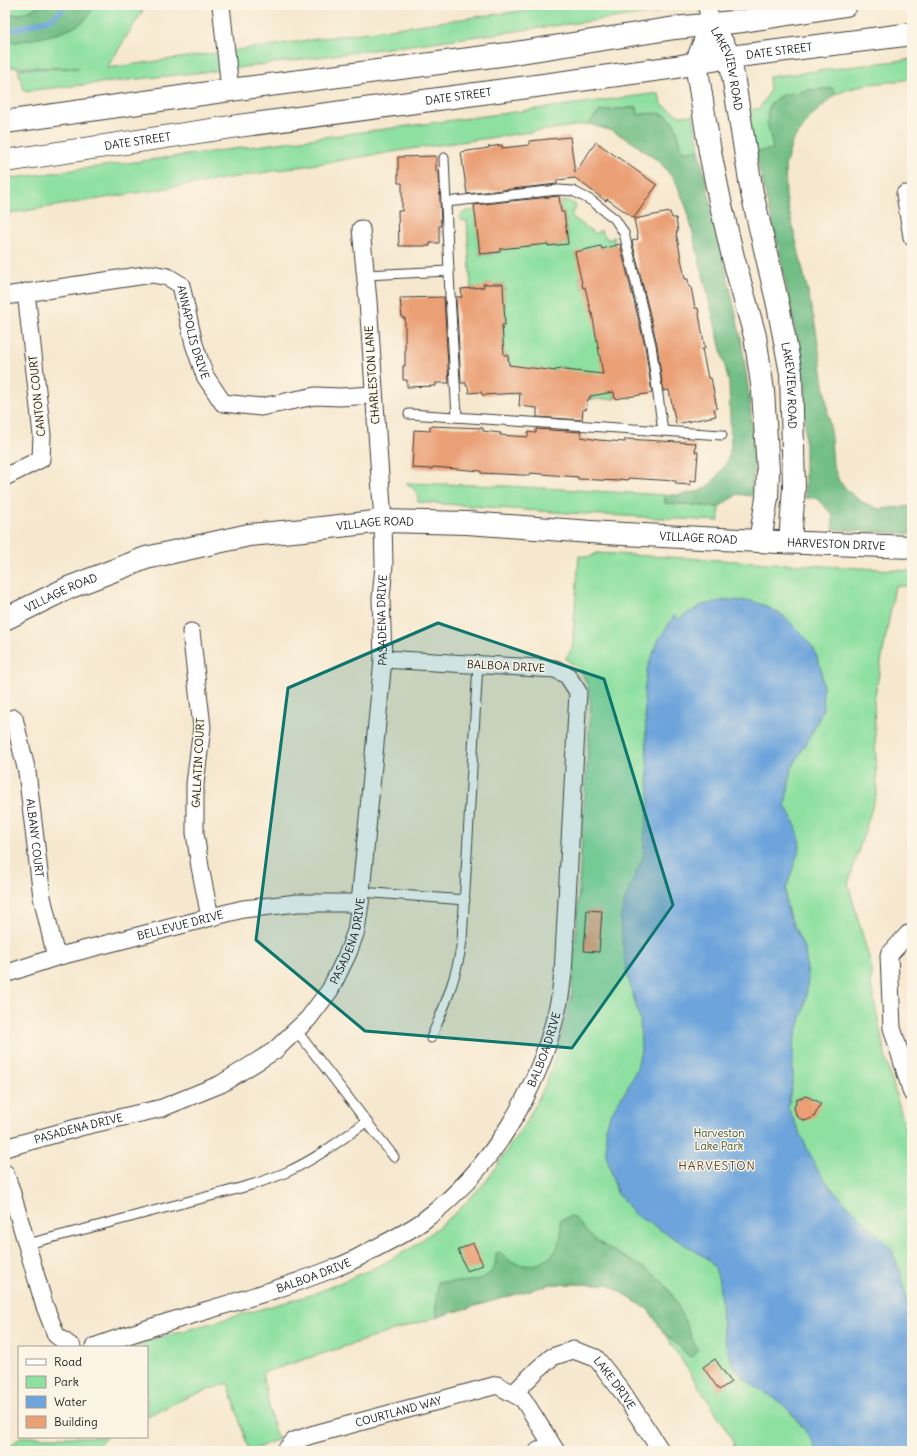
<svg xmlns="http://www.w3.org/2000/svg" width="917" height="1456" viewBox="0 0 917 1456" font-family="Delius,sans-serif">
<rect width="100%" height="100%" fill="#fcf5e5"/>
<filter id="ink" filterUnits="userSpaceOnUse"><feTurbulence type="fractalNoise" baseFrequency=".025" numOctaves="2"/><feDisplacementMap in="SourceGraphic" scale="8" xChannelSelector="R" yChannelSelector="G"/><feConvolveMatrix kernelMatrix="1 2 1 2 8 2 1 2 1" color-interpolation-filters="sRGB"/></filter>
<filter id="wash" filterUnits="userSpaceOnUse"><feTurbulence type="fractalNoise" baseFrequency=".012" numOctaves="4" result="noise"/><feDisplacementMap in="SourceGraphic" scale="16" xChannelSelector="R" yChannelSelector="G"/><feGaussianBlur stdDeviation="0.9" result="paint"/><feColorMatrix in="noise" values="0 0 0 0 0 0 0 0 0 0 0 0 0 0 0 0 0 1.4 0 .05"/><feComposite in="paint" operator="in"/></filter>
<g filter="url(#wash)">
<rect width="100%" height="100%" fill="#f6e8cf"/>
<g fill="#8ee0a1" stroke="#557e5e">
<path d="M5,5H146L107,68L563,5H658L659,12L214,71L24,91L18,69L80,68L5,67Z"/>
<path d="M912,59V79L862,85L836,94L832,88L779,96L769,106L768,116L773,150L755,152L747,110L759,109L770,91L769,77Z"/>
<path d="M659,93L661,104L680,116L693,115L699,150L683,152C675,122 674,108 638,115L637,107L600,111L588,124L417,148L5,214V179Z"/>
<path d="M561,201H568L575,204L576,207L571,216L596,234L601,230L608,240L614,237L615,249L613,250L612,246L602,249L601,246L575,253L583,277L579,278L582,288L586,287L595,312L603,357L600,358L610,393L614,392L615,399H590L592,373L566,372L567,368L557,367L556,371L522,372L520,394H508V355H504L502,325H505V315L501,308H505L504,294L500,290H505L504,284H484V288H471L467,221L461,220L459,218C463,211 468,211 475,210L480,255L491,254V253L500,252V249L518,247L524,244L525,247L547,242L548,246L562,245L561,241L568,240L564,212H561L560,203Z"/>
<path d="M406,483L507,486L665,495V503L719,507V521L568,513L418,502L417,492Z"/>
<path d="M597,553L912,571V586H895L874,701L877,792L848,884L871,965V985L886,1060L904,1123L912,1146V1451H735L734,1444L726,1428L649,1310L608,1284H551L446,1314L262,1373L274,1430L279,1438L251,1451H249L228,1383L188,1397L147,1416V1347H126L311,1295L379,1266L413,1247L458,1211L487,1180L526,1122L545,1086L559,1046L572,996L591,707C589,683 586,672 565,659L572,649L579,556L590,557Z"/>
<path d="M20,1437H107L91,1451H5Z"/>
</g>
<g fill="#72be87" stroke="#476d52">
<path d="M42,5H95C92,10 89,16 85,20C69,35 27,40 5,44V15L21,14Z"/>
<path d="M832,88L836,94L810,117L792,142L785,167L786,197L815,323L830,426L833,465L839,481L849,492L862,502L879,509L912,506V534L833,529V515L816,498H805V391L795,330L778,246L755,152L773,149C771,137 764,119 769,107C775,90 816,90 832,88Z"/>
<path d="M637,107L638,115C674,108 674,122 683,151L699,150L741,338L750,401L754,464L751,496L738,494L719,507L665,503V495H679L700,491L713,482L727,462L731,446L729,383L687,209L676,182L660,162L632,142L613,131L588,124L600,111Z"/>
<path d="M571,1216C578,1220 581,1226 586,1231C590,1236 597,1241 602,1244C623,1258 650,1267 666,1286C679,1302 688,1331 697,1349L696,1353L693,1356L689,1357L680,1347L664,1333L649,1310L608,1284H551L437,1317L436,1308L438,1282C460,1281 498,1287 496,1253L499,1252C527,1281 569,1259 560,1220Z"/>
</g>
<path fill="#6da4db" stroke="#44607c" d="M727,600L752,601L763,605L784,616L805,637L814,649L821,669L823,688V709L813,731L792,768L785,805L795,824L799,836L800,847L786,889V903L789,915L805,950L808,980L805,1005L793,1045V1079L788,1108L817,1169L832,1189L891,1248L901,1274L906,1300L912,1314V1451H817C809,1434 796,1417 782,1404C767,1392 745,1384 734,1366C724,1348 722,1325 721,1304C720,1293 720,1281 716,1271C714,1266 710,1262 707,1258L634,1214L617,1193L606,1154V1129L610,1115L628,1087L637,1068L641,1050L640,1020L626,970L620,920L625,899L643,857L645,831L649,801L644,693L647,669L659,639L675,615L679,619L702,605Z"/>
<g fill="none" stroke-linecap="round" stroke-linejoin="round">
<path stroke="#6da4db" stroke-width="5" d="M5,30L18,29L53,18L67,5"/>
</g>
<g id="blocks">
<g fill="#ea9f74">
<path d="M570,137L575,173L596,142L657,185L634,218L607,199L606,201L575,178L557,180V184L467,194L461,152L489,148L488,147L502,145V148L529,145V141Z"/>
<path d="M436,156V172H439L441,226H439V243H430V246H399L398,211H402V183H398V157Z"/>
<path d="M559,196L561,212H564L568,244L548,246V244L500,249V252L480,254L474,205Z"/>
<path d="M670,212L672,218H676L678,232H676L685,279H688L689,287H691L695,308H698L705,349H702L708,378H711L717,408L714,409L716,416L676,424L669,390L663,391L657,344L632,241L638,239L634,219Z"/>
<path d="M620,244L645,346L652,393L615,399L614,392L590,396V399H588L586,410L583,409L582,420L537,417V408L519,406L520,393L482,395L481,392L469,393L468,386H466V383H461L456,297H462L461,289L484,287L483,284H503L505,325H502L504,355H508L509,365L556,371V369L603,374L592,313H591L585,287L583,288L575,252L601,246L602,249Z"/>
<path d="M444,297L449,383H436V386L407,387V380H403V366H405V318H402L400,298Z"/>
<path d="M430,426L483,428V431L501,433L500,435L528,437V432L536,433V429L581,432V437L598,440L625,442V439L696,443L695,452H698L696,481L690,480V485L676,484V481L628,478V480L619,479V481L578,479V477L530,473V475H522L481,473V471L433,467L432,469L412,468L414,430L430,431Z"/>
<path d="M587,910L602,911L599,952L584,951Z"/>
<path d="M806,1096L821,1103L814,1117L805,1121L797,1117L794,1108L797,1099Z"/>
<path d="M473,1243L483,1265L467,1271L458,1250Z"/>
<path d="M715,1359L731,1382L719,1390L703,1367Z"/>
</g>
</g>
</g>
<g filter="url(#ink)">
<use href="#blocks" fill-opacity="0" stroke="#3d3b37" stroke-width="1"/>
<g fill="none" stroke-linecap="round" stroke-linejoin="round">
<g stroke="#3d3b37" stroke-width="11">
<g id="lane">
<path d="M444,158L450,295L457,417"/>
<path d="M446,202L558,190L573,191L592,201L615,219L624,233L651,345L663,431"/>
<path d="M365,275L449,271"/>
<path d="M409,414L722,435"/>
<path d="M361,892L465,900"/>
<path d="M296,1030L394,1157"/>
<path d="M431,1038C445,1006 457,976 462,941L478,664"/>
<path d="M27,1244C79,1231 131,1217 183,1203C217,1194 254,1186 287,1172C316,1159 341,1140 366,1122"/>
</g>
</g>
<g stroke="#3d3b37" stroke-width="19">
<g id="street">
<path d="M221,5L230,90"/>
<path d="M706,5L712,24"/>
<path d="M905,194L912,237"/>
<path id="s1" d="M5,296L152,274L168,277L181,285L194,344L205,376L223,403L261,407L315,396L340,397L373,395"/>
<path d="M5,477L41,459L42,435L26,292"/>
<path d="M191,632L202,727L195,784V833L200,867L210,917"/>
<path id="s2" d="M14,718L27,772L42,897L56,957"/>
<path d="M912,934H908L889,955L892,1028L912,1093"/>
<path id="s3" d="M5,974L56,957L243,909L298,903H360"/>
<path id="s4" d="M5,1148L80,1127L162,1108L221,1084L274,1051L308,1019L330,990L348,953L356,931L360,903L383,659L381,598L384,565L383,521L368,301L361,229"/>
<path d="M5,1173L11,1190L44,1304L56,1335L72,1347"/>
<path id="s5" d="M94,1347C174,1317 258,1299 337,1267C349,1263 361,1256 372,1250C389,1241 408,1232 423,1221C492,1169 539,1091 558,1006C561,996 561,985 563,974L578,692L567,675L555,669L383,659"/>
<path id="s6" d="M514,1393L538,1369L552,1357L573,1350L596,1358L621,1390L661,1451"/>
<path id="s7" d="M285,1451L294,1441L311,1435L497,1385L523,1399L556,1451"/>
<path d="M538,1451L551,1444"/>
</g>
</g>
<g stroke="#3d3b37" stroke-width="24">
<g id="secondary">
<path id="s8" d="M712,24L730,57L752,193L778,305L791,373L794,487L790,542"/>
<path d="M712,24L696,63L710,152L720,201L733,257L755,336L763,391L768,471L767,498L760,541"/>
<path d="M5,122L230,90L508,54L675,28L743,21L846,5"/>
<path id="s9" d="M5,161L238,126L676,67L696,63L730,57L912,34"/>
<path id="s10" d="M5,619L68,588L146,558L249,535L304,530L383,521L467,523L605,533L778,542L912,547"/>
</g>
</g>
<use href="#lane" stroke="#fff" stroke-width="9"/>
<use href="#street" stroke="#fff" stroke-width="17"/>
<use href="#secondary" stroke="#fff" stroke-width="22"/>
</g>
</g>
<path fill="#0f766e" fill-opacity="0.2" stroke="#0f766e" stroke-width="3" stroke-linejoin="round" d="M438,623L604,679L673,905L572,1048L365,1031L256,940L288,688Z"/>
<g text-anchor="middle" stroke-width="3" stroke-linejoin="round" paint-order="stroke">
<g font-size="11" fill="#1c1c1c" stroke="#fcf5e5">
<text dy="4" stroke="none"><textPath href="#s9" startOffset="782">DATE STREET</textPath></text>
<text dy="4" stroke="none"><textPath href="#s8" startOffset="48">LAKEVIEW ROAD</textPath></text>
<text dy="4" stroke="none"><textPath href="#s9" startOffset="458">DATE STREET</textPath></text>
<text dy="4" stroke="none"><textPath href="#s9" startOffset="134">DATE STREET</textPath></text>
<text dy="4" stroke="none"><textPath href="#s1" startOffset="229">ANNAPOLIS DRIVE</textPath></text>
<text transform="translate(372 375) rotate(-94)" y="4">CHARLESTON LANE</text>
<text dy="4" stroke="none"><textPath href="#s8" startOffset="372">LAKEVIEW ROAD</textPath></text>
<text transform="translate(37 396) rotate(-96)" y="4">CANTON COURT</text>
<text dy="4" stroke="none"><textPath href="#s10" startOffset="386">VILLAGE ROAD</textPath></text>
<text dy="4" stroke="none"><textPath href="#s10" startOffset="710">VILLAGE ROAD</textPath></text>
<text dy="4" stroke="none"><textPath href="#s10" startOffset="848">HARVESTON DRIVE</textPath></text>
<text dy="4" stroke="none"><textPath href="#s10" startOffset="62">VILLAGE ROAD</textPath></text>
<text dy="4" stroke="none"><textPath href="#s4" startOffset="748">PASADENA DRIVE</textPath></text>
<text transform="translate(506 666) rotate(3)" y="4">BALBOA DRIVE</text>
<text transform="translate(198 763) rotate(-87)" y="4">GALLATIN COURT</text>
<text dy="4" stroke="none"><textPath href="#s2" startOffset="122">ALBANY COURT</textPath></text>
<text dy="4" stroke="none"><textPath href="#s3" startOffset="182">BELLEVUE DRIVE</textPath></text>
<text dy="4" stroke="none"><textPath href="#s4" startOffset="424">PASADENA DRIVE</textPath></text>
<text dy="4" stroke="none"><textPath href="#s5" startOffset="567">BALBOA DRIVE</textPath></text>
<text dy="4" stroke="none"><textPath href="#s4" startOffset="76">PASADENA DRIVE</textPath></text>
<text dy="4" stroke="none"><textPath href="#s5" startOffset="231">BALBOA DRIVE</textPath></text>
<text dy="4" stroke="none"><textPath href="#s6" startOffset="130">LAKE DRIVE</textPath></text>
<text dy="4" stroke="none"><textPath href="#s7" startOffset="122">COURTLAND WAY</textPath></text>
</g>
<g font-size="11" fill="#3e5744" stroke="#fcf5e5">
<text x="719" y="1137">Harveston<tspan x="719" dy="13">Lake Park</tspan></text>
</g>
<g font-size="12" letter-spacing="1" fill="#644a3b" stroke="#fcf5e5">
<text x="717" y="1170">HARVESTON</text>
</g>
</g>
<rect width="917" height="1456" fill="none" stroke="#fcf5e5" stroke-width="20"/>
<rect x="18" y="1346" width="130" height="92" fill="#fcf5e5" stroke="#a29e95"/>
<rect x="26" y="1359" width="20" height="6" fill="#ffffff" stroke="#a29e95"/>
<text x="54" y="1366" font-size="12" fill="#1c1c1c">Road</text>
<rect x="26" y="1376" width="20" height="12" fill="#8ee0a1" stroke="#a29e95"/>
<text x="54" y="1386" font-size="12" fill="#1c1c1c">Park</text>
<rect x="26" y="1396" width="20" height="12" fill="#6da4db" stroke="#a29e95"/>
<text x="54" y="1406" font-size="12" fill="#1c1c1c">Water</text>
<rect x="26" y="1416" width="20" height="12" fill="#ea9f74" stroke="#a29e95"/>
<text x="54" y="1426" font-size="12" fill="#1c1c1c">Building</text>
</svg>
